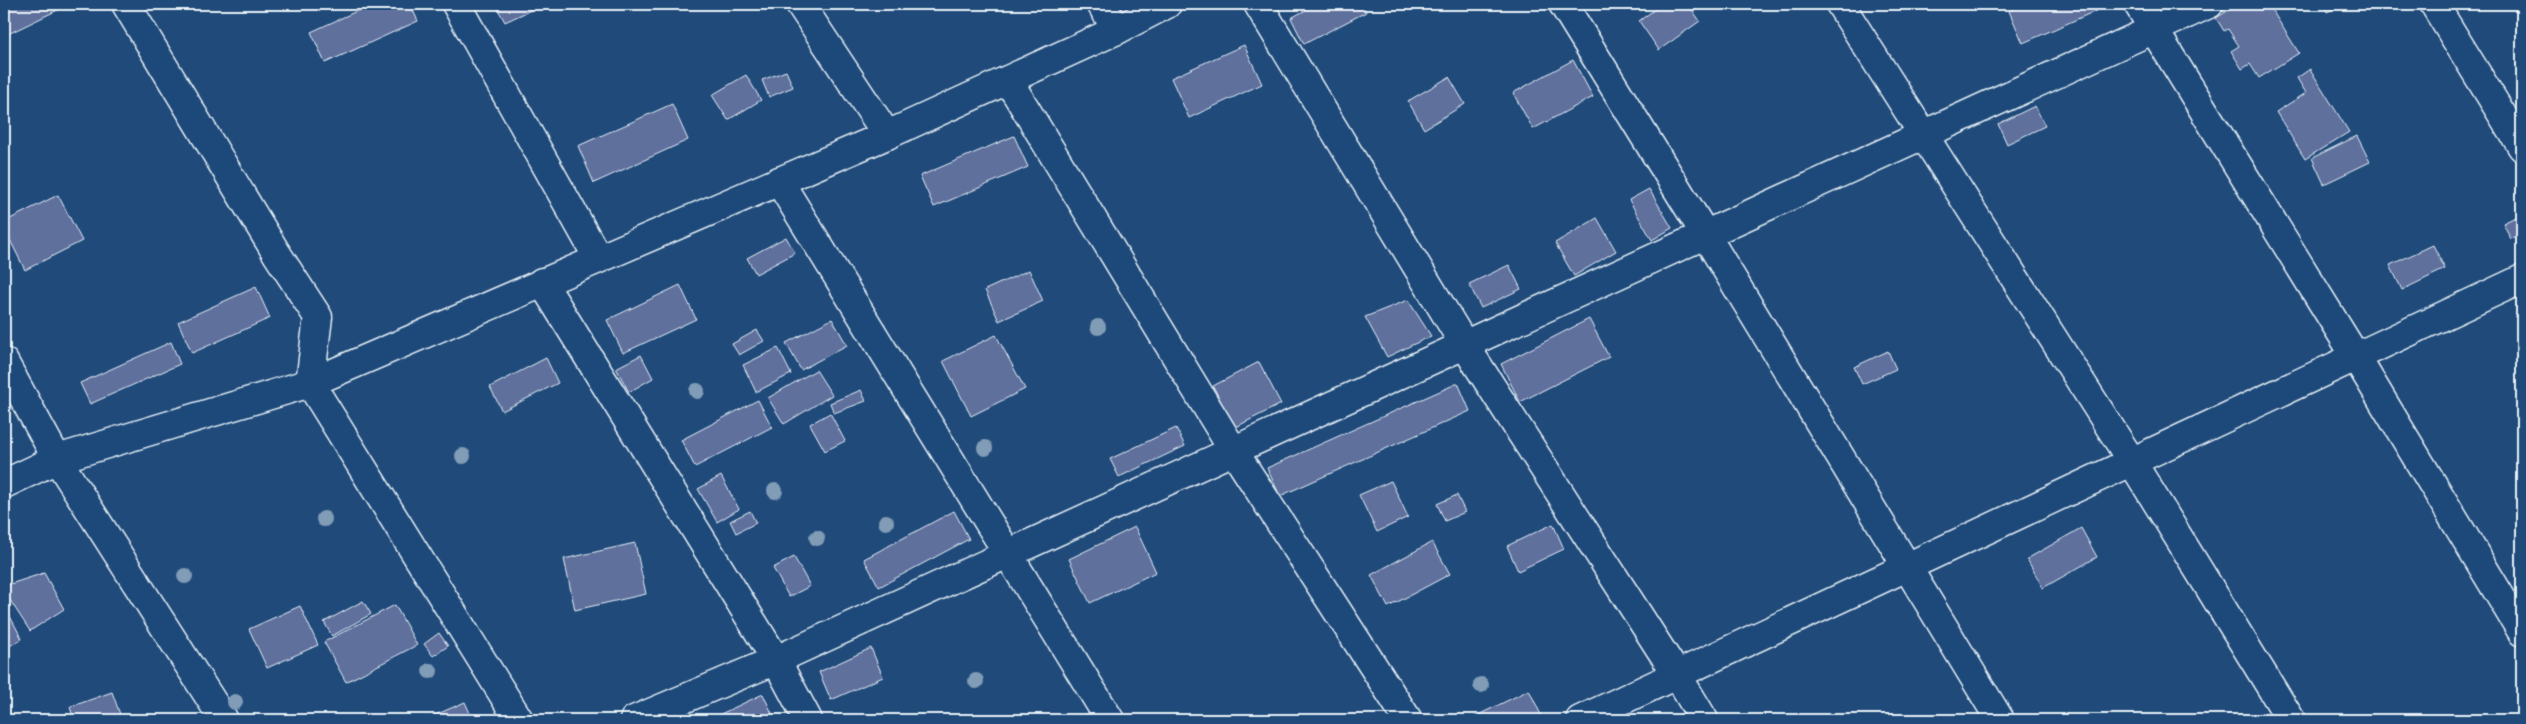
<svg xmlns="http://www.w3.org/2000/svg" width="2526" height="724" viewBox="0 0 2526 724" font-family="Dekko,sans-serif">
<rect width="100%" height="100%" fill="#1f4a7a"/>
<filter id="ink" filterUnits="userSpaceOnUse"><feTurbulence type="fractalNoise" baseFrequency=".02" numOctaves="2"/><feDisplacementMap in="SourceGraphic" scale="10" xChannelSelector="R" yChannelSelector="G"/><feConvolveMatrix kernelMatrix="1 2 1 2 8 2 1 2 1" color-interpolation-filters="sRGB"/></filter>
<g filter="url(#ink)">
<g fill="#5f6f9d" stroke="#e8f1f8">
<path d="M4,4H70L4,36Z"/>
<path d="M372,4H410L418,21L325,63L311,32Z"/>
<path d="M495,4H544L505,22Z"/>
<path d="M1317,4H1362L1366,12L1304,44L1291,18Z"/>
<path d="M1662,4H1688L1700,21L1659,50L1639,21Z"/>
<path d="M2027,4H2098L2100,9L2023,43L2009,11Z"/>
<path d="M2239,4H2268L2299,53L2259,78L2250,64L2242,69L2231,51L2239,46L2228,29L2224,31L2216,18Z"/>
<path d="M2323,4H2344L2327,12Z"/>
<path d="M1244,45L1262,84L1189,118L1171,78Z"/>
<path d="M1573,60L1593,97L1533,129L1513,93Z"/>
<path d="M2310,69L2349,132L2305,159L2276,112L2306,93L2297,78Z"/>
<path d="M786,71L793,87L769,97L762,80Z"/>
<path d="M746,75L761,100L728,120L712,95Z"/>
<path d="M1449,77L1465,104L1424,129L1408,101Z"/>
<path d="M672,104L688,140L594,183L578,146Z"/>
<path d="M2035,106L2045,126L2007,144L1998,124Z"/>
<path d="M1014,136L1028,167L934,207L920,176Z"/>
<path d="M2357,136L2370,162L2324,184L2312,158Z"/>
<path d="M1649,189L1672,228L1652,240L1629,200Z"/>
<path d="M58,195L82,241L25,270L4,228V222Z"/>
<path d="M2522,214V234L2511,239L2503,223Z"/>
<path d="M1597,218L1616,251L1574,276L1555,243Z"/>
<path d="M786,237L795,253L756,274L747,258Z"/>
<path d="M2433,245L2445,269L2402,290L2390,265Z"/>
<path d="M1509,265L1521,289L1481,308L1469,284Z"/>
<path d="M1029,270L1043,301L999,321L985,290Z"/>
<path d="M680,285L696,319L623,353L607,320Z"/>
<path d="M256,287L270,318L192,353L178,322Z"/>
<path d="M1408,300L1431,336L1387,357L1365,317Z"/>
<path d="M832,319L847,345L801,370L786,343Z"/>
<path d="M1589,319L1609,357L1520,402L1501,364Z"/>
<path d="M757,330L764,341L739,355L732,344Z"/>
<path d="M996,335L1025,389L971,416L943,361Z"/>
<path d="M171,342L180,364L90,404L80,383Z"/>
<path d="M778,348L791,374L756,392L743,365Z"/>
<path d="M1888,351L1896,369L1862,384L1854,367Z"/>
<path d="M641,355L653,378L629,392L616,368Z"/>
<path d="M546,358L558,383L502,411L490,387Z"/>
<path d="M1259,362L1281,404L1234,428L1213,386Z"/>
<path d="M816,370L832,395L784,424L768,398Z"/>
<path d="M1458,383L1470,411L1280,496L1267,468Z"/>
<path d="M861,390L866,401L834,413L830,403Z"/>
<path d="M758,400L772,427L695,467L681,440Z"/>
<path d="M830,413L845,441L825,451L810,424Z"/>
<path d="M1176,428L1185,446L1119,477L1110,459Z"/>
<path d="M721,476L739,509L717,522L698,489Z"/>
<path d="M1391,481L1408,517L1377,532L1359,495Z"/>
<path d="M1457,495L1465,512L1445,521L1437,504Z"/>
<path d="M750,511L756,523L736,533L730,521Z"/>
<path d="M954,511L969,539L879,587L864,559Z"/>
<path d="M1553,524L1564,549L1518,571L1507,546Z"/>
<path d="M1135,527L1156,572L1090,603L1069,559Z"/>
<path d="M2081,528L2097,557L2043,588L2027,559Z"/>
<path d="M1432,542L1450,574L1388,607L1371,575Z"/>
<path d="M635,543L646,594L575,610L564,559Z"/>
<path d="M794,557L810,586L789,597L773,568Z"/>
<path d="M44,573L64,609L30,631L4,591V586Z"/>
<path d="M363,601L371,614L332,636L324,622Z"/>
<path d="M4,605L22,639L4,649Z"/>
<path d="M395,605L417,645L346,682L324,642Z"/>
<path d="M300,606L318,645L267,668L249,629Z"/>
<path d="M439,633L448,646L433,656L424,644Z"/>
<path d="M871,648L883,677L831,700L819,672Z"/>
<path d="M1529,690L1542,717L1537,720H1468Z"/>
<path d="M112,692L122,720H74L70,707Z"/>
<path d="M763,694L775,720H708Z"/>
<path d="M465,702L473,720H424Z"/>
</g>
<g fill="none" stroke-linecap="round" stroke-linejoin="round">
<g stroke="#e8f1f8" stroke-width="31">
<g id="minor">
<path d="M126,4L277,254L318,317L310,383L519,720"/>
<path d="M456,4L598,258"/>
<path d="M800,4L887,135"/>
<path d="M1101,4L1117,30"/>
<path d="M1258,4L1464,344L1677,675L1704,720"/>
<path d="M1563,4L1705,234L2000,720"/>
<path d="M1840,4L2132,462L2291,720"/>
<path d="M2138,4L2356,357L2522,632"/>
<path d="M2434,4L2522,147"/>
<path d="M1008,80L1233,450L1408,720"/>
<path d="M779,181L1110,720"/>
<path d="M542,282L776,660L808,720"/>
<path d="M4,362L57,459L224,720"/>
<path d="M4,484L57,459L310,383L887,135L1117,30L1167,4"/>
<path d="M634,720L776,660L2209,4"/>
<path d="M1580,720L2522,279"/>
</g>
</g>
<use href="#minor" stroke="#1f4a7a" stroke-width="28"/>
</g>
<g fill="#819cb6">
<circle cx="1098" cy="327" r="8"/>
<circle cx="697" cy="391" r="8"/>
<circle cx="985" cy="448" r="8"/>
<circle cx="463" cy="456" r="8"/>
<circle cx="775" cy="491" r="8"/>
<circle cx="324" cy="519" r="8"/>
<circle cx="886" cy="522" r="8"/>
<circle cx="817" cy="538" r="8"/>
<circle cx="185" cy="576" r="8"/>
<circle cx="430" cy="671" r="8"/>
<circle cx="976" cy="681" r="8"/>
<circle cx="1481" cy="685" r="8"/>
<circle cx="235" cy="702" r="8"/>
</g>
</g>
<rect width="2526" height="724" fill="none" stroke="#1f4a7a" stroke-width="20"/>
<rect x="10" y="10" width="2506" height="704" fill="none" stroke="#e8f1f8" stroke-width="2" filter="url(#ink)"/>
</svg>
